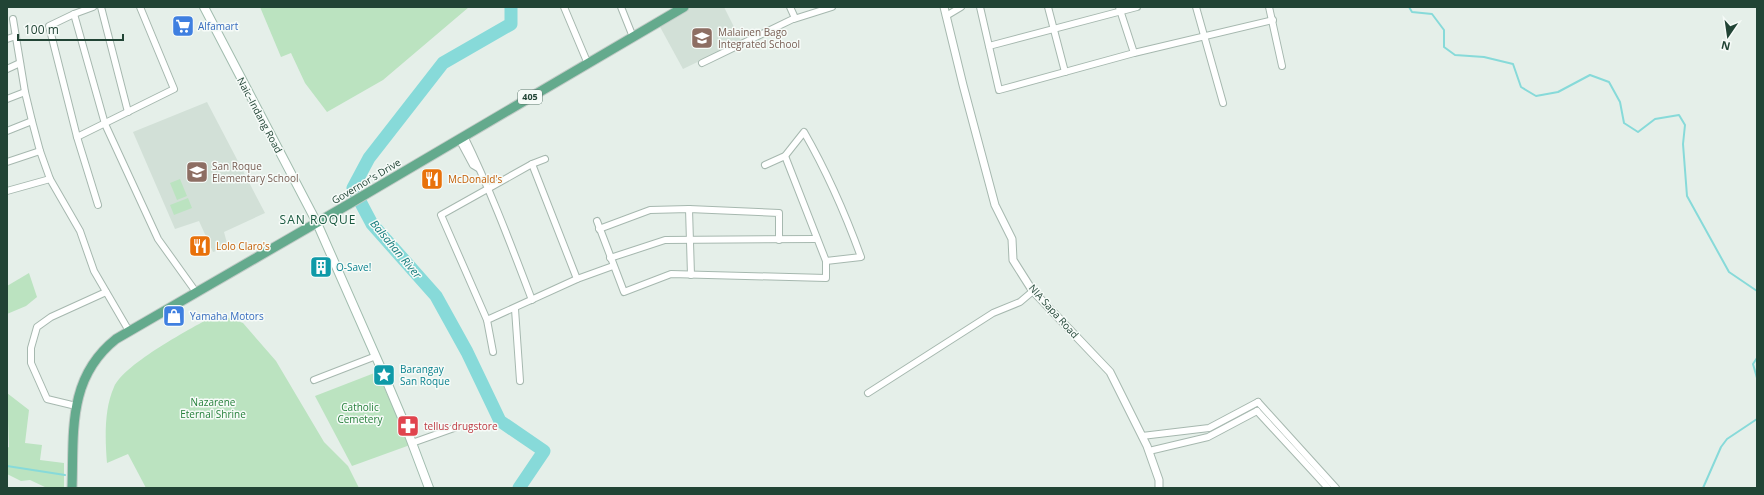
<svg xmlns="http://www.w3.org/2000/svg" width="1764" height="495" viewBox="0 0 1764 495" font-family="'Open Sans',sans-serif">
<rect width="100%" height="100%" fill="#e5efe9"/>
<g fill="#d2e0d7">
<path d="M692,7H724L741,41L683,69L659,25Z"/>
<path d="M207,102L265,213L224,232L228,247L213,252L199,221L175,229L133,132Z"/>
</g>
<g fill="#bbe3c0">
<path d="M260,7H469L383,80L327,112L305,83L291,53L281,57Z"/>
<path d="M180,179L187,196L177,200L170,183Z"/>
<path d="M188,198L192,208L174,215L170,205Z"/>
<path d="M29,273L37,297L26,306L7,314V286Z"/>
<path d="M217,314L243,323L276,361L324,442L348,466L359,488H146L128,454L107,463C105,439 104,409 114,387C125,363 192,328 217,314Z"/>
<path d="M377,372L410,445L352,466L315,396Z"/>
<path d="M7,393L29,410L25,443L42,445L40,460L64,463V488H47L30,480L21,481L7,474V448L9,447Z"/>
</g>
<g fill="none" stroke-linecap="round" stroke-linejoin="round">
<g stroke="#87dad9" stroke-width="2">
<path d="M1409,7L1412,12L1432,14L1444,30V47L1455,55L1484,57L1513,64L1521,87L1536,96L1558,92L1590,75L1609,82L1620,102L1624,123L1638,132L1655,119L1679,115L1685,125L1683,144L1687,196L1729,272L1757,291"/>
<path d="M1757,358L1753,364L1757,378"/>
<path d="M7,466L65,475"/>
<path d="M1703,488L1721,447L1727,439L1757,419"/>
</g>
<path stroke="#87dad9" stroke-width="13" d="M511,7V24L443,63L369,158L353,188L372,224L436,296L467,352L500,421L544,451L519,488"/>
<g stroke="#a6b8af" stroke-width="8">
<g id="minor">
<path d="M93,7L74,14L49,26L77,137L98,205"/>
<path d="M101,7L128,112"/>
<path d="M564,7L588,64"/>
<path d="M621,7L633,37"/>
<path d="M980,7L999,90L1134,53L1119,7"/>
<path d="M1048,7L1065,72"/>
<path d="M1196,7L1223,103"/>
<path d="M1269,7L1282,66"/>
<path d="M74,14L105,124L158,239L196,292"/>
<path d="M946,16L961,7"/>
<path d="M13,19L25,92L32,121L40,151L50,179L80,231L94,271L129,331"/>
<path d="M794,19L832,7"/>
<path d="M7,39L16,36"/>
<path d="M989,46L1137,7"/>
<path d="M1134,53L1273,20"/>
<path d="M702,63L795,18L790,7"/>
<path d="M7,69L20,63"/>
<path d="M7,99L25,92"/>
<path d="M7,131L32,121"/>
<path d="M464,136C490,189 511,245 532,300"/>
<path d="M77,137L174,89L140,7"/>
<path d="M459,139L473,165L478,168"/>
<path d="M7,162L40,151"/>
<path d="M532,164L577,279"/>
<path d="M765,165L785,156L804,132C827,172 845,213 861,257L826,261"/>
<path d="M7,191L50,179"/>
<path d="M689,209L691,275"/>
<path d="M597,221L624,292L671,274L826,278V261L785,156"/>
<path d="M599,229L650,210L689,209L779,213V240"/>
<path d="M610,258L665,240L817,239"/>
<path d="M515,309L520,381"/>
<path d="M487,320L577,279L613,266"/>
<path d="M493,352L487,320L441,215L532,164L545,159"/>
<path d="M314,380L376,356"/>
<path d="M868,393L993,313L1020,302L1033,291"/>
<path d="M1258,402L1336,488"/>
<path d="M76,406L47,399L31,363V348L37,327L51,317L106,292"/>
<path d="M1257,411L1328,488"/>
<path d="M1142,436L1209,428L1258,402"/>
<path d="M412,443L457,427"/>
<path d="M1149,451L1208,437L1257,411"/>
</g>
</g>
<g stroke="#a6b8af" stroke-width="9">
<path id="tertiary" d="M944,7L963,85L995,205L1012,239L1013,260L1032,290L1110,372L1147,446L1159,480V488"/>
</g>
<g stroke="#a2bdaf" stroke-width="10">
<path id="secondary" d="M204,7L317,223L384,375L406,427L429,488"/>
</g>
<g stroke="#c1cbc6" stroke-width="11">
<path id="primary" d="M72,488C74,432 67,378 116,339L349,204L684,7"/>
</g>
<use href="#minor" stroke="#fff" stroke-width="6"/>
<use href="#tertiary" stroke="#fff" stroke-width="7"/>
<use href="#secondary" stroke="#fff" stroke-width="8"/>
<use href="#primary" stroke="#64aa8d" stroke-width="9"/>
</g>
<defs>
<g id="supermarket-square" transform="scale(1.15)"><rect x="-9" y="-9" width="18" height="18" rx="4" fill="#3f7fe0" stroke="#f6fbf8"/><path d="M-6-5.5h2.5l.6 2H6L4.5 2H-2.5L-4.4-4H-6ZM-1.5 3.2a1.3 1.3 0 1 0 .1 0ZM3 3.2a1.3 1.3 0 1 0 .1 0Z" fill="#fff"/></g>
<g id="school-square" transform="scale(1.15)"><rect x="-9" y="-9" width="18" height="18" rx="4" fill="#8d6e63" stroke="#f6fbf8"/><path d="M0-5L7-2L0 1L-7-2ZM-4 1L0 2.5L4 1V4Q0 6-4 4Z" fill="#fff"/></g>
<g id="restaurant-square" transform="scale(1.15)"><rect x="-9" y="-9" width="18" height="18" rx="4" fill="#e8710a" stroke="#f6fbf8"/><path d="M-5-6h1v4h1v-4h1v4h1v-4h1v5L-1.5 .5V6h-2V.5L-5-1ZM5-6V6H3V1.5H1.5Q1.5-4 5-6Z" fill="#fff"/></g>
<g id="building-square" transform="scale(1.15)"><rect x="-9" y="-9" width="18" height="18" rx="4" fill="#0f9aa8" stroke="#f6fbf8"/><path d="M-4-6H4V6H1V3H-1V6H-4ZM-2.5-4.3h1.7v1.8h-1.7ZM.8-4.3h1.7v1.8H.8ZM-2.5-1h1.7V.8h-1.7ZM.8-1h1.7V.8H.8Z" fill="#fff"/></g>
<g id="shop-square" transform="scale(1.15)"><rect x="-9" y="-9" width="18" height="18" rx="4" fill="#3f7fe0" stroke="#f6fbf8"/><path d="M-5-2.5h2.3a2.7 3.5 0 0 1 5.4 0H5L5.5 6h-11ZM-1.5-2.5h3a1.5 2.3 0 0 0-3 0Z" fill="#fff"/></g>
<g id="sight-square" transform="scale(1.15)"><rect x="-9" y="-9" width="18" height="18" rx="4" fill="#0f9aa8" stroke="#f6fbf8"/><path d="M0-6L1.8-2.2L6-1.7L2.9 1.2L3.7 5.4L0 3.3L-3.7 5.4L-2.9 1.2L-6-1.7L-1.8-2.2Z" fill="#fff"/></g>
<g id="pharmacy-square" transform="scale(1.15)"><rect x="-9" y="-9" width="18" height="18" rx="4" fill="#e0444e" stroke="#f6fbf8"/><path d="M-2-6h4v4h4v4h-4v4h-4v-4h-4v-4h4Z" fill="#fff"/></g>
</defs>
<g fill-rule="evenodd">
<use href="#supermarket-square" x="183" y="26"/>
<use href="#school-square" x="702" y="38"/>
<use href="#school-square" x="197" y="172"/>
<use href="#restaurant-square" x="432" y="179"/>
<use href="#restaurant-square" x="200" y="246"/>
<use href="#building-square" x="321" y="267"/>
<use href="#shop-square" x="174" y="316"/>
<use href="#sight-square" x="384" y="375"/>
<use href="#pharmacy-square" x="408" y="426"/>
</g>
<g text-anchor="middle" stroke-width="3" stroke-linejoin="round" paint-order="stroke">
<rect fill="#f6fbf8" stroke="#617b70" stroke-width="1" x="518" y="90" width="24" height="14" rx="3"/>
<g font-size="9" font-weight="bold" fill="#214435">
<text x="530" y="100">405</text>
</g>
<g font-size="10" fill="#366cbe" stroke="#f6fbf8" text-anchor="start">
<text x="198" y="30">Alfamart</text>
<text x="190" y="320">Yamaha Motors</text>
</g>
<g font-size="10" fill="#785e54" stroke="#f6fbf8" text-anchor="start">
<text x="718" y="36">Malainen Bago<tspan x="718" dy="12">Integrated School</tspan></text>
<text x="212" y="170">San Roque<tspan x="212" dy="12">Elementary School</tspan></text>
</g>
<g font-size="10" fill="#214435" stroke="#f6fbf8">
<text transform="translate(260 115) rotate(62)" y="4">Naic–Indang Road</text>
<text transform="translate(366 181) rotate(-31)" y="4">Governor's Drive</text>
<text transform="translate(1054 311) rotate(48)" y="4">NIA Sapa Road</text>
</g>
<g font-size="10" fill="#c56008" stroke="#f6fbf8" text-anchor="start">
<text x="448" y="183">McDonald's</text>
<text x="216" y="250">Lolo Claro's</text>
</g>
<g font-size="10" fill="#0d838f" stroke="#f6fbf8" text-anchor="start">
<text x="336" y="271">O-Save!</text>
<text x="400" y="373">Barangay<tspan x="400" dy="12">San Roque</tspan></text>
</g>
<g font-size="10" fill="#26803b" stroke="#f6fbf8">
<text x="213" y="406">Nazarene<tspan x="213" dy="12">Eternal Shrine</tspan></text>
<text x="360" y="411">Catholic<tspan x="360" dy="12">Cemetery</tspan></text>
</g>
<g font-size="10" fill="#be3a42" stroke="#f6fbf8" text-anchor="start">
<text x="424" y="430">tellus drugstore</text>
</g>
<g font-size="11" font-style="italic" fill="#137b7c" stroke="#f6fbf8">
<text transform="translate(396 249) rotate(50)" y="4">Balsahan River</text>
</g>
<g font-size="12" letter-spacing="1" fill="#1a5940" stroke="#f6fbf8">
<text x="318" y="224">SAN ROQUE</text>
</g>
</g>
<rect width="1764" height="495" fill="none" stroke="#214435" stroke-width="16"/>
<g transform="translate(1728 36) rotate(193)" stroke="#f6fbf8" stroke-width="3" paint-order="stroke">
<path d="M0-3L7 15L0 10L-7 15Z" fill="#214435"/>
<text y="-6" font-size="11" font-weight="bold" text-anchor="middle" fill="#214435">N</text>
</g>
<path d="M18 34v6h105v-6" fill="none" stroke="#214435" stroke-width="2"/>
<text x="24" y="34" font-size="12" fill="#214435" stroke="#f6fbf8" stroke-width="3" paint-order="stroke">100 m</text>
</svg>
